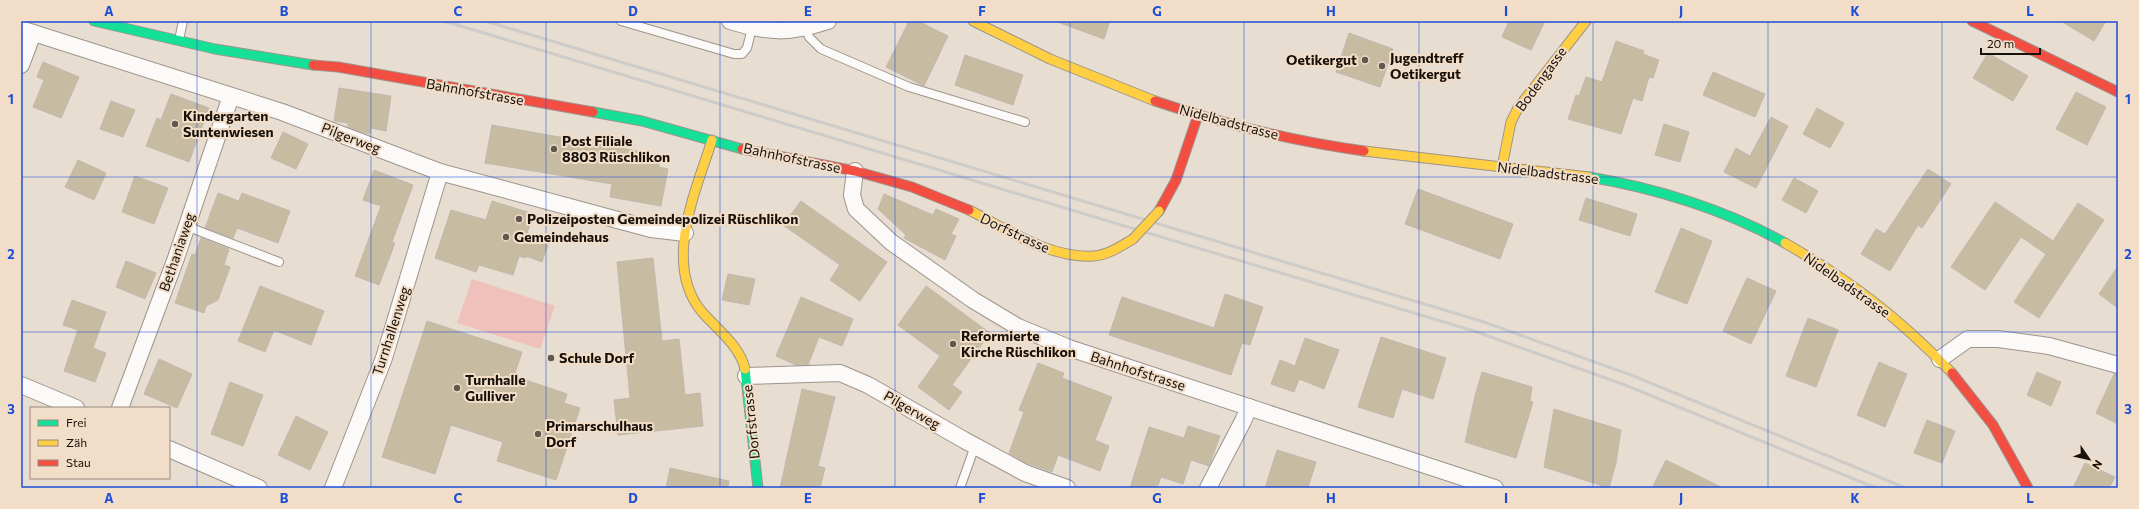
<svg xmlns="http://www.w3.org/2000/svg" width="2139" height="509" viewBox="0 0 2139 509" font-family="Commissioner,sans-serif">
<rect width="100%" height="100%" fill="#e8ddd1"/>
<path fill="#f0c1ba" d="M472,279L555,306L540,349L457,323Z"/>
<g fill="#c7bba2" stroke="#bfb9af">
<path d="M909,21H918L948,36L924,86L886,67Z"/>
<path d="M1060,21H1110L1104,39L1060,23Z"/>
<path d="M1509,21H1545L1531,50L1502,37Z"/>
<path d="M2061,21H2106L2094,41Z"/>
<path d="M1349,33L1393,49L1380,87L1336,72Z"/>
<path d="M1616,41L1644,51L1643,54L1659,60L1653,78L1649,77L1642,101L1633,98L1621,134L1568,119L1576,95L1579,96L1586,77L1602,82Z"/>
<path d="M1988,53L2028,76L2013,101L1973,78Z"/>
<path d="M965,55L1023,75L1013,105L955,85Z"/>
<path d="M43,62L79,77L61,118L33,107L44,80L37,77Z"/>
<path d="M1713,72L1765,94L1755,117L1703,95Z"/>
<path d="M339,88L391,96L386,131L371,128L370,134L362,132L348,127V123L334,121Z"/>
<path d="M2076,92L2106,107L2087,145L2056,129Z"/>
<path d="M171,94L209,108L189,162L146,146L157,118L161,120Z"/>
<path d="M111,101L135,110L123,137L100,129Z"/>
<path d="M1817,108L1844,123L1830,148L1803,134Z"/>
<path d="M1771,117L1788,126L1756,188L1724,172L1736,148L1750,156Z"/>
<path d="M1664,124L1689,132L1680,162L1655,155Z"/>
<path d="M492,125L660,155L659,167L668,169L661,206L610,197L612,184L485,163Z"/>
<path d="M283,132L308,144L296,169L271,158Z"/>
<path d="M78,160L106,173L94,200L65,187Z"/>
<path d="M1928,169L1951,184L1922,228L1918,225L1890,271L1861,254L1876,229L1885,234Z"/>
<path d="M374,170L413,185L392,242L395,243L379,285L355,276L381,206L363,200Z"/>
<path d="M135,176L168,188L154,224L122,212Z"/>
<path d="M1794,178L1818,191L1806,213L1782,200Z"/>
<path d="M1418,189L1513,224L1500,259L1405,224Z"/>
<path d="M218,193L239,201L242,193L290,211L278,243L237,228L233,238L205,228Z"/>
<path d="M884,194L933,215L936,209L959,219L951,234L956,236L945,260L904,238L906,235L878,209Z"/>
<path d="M1586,198L1637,214L1630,236L1579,220Z"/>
<path d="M492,201L534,214L527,233L533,235L532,240L548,245L542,262L526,256V258L519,256L513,275L479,265L476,272L435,258L451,210L486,220Z"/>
<path d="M801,201L887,262L860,301L830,280L840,265L783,225Z"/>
<path d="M1995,202L2053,241L2078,203L2104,220L2039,318L2014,302L2046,254L2021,237L1985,290L1951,267Z"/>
<path d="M1681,228L1712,241L1687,304L1655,292Z"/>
<path d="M201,238L229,249L224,265L230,267L218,300L206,306L204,313L175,303L192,254L195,255Z"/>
<path d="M653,258L662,341L679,339L685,395L700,393L703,426L618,435L614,400L630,398L617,262Z"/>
<path d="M126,261L156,273L145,299L116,287Z"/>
<path d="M2118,266V308L2099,294Z"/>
<path d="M728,274L755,279L749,305L722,300Z"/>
<path d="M1747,278L1776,291L1751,344L1723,331Z"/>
<path d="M260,286L324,311L311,345L274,330L265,352L238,341Z"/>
<path d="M926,286L990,333L952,385L962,392L949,410L918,387L940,356L898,325Z"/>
<path d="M1225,294L1263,307L1250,345L1242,343L1231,375L1109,335L1122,297L1214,328Z"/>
<path d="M801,297L853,319L842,346L819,337L808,365H796L776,356Z"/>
<path d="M72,300L106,312L93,348L106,353L95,382L64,371L78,330L63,325Z"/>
<path d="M1808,318L1838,330L1816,387L1786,376Z"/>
<path d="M427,321L522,352L514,376L567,394L564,403L580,408L556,480L497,461L503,442L451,425L435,474L382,457Z"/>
<path d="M1381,337L1446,358L1433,399L1402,389L1393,418L1358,407Z"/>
<path d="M1305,338L1339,350L1324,389L1299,379L1294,392L1271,384L1280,360L1295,366Z"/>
<path d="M159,359L192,374L177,408L144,394Z"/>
<path d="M1879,362L1907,374L1885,427L1857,415Z"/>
<path d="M1038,363L1064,373L1062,378L1112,397L1095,440L1109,446L1100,471L1058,455L1052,472L1024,462L1009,453L1024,412L1019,410Z"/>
<path d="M1482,372L1532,387L1530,401L1533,402L1516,458L1465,442L1475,396Z"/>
<path d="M2037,372L2061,382L2051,406L2027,395Z"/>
<path d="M2114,374H2118V424L2096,413Z"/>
<path d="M230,382L263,395L243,446L211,434Z"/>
<path d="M802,389L835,397L818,466L825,468L820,488H780Z"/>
<path d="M1554,409L1621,430L1616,463L1609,488L1544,467Z"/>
<path d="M296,416L328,432L310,470L278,455Z"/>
<path d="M1927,420L1955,431L1942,463L1914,453Z"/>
<path d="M1188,426L1220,436L1209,466L1191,460L1183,484L1161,477L1157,488H1130L1149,427L1184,438Z"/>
<path d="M1277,450L1316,462L1308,488H1265Z"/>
<path d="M1666,460L1723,488H1652Z"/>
<path d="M2085,463L2115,477L2109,488H2073Z"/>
<path d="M670,468L729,481L728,488H666Z"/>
</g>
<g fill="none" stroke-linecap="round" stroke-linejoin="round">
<g stroke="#9d948c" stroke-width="10">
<g id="lane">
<path d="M621,21L734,54H742L747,48L752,28"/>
<path d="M805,28L809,37L821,49L909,87L1025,122"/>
<path d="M179,40L183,21"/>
<path d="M186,226L279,262"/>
<path d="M960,488L975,446"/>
</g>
</g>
<g stroke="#9d948c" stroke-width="18">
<g id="street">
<path d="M730,21C770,33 788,34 828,21"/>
<path d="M21,29L282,112L440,172L651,229L685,233"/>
<path d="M21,65L33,33"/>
<path d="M855,171L852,195L856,209L891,242L973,300L1018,327L1069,348L1495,488"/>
<path d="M1940,359L1968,339H1998L2049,346L2118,365"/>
<path d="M746,376L840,373L868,385L964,440L1025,473L1067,488"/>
<path d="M21,385L76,408"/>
<path d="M120,408L176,258L231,96"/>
<path d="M169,449L259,488"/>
<path d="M333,488L384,358L440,172"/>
<path d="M1208,488L1243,421L1249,407"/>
</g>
</g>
<g stroke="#9d948c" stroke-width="11">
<g id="fast">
<path d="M94,21L215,49L313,65"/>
<path d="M593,112L642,121L742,149"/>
<path d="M1589,177C1656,188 1726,210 1785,243"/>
<path d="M745,369L758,488"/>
</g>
</g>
<g stroke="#9d948c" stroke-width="11">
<g id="slow">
<path d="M973,21L1050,59L1155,101"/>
<path d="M712,140C696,191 662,264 702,312C717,329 740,346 745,369"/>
<path d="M1364,151L1589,177"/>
<path d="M1502,167L1511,122L1518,108L1586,21"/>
<path d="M969,210C1007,229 1050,259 1094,256C1108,255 1121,246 1133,239"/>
<path d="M1785,243C1851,281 1899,318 1952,373"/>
</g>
</g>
<g stroke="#9d948c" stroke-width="11">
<g id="jam">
<path d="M1972,21L2118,92"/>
<path d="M313,65L338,67L593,112"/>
<path d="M1155,101C1223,124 1292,141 1364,151"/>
<path d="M742,149L855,171L912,187L969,210"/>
<path d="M1159,211L1176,180L1198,115"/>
<path d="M1952,373L1993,425L2028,488"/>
</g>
</g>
<use href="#lane" stroke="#fcfaf8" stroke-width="8"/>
<use href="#street" stroke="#fcfaf8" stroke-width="16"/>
<use href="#fast" stroke="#16e098" stroke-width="9"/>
<use href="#slow" stroke="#ffcf43" stroke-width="9"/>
<use href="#jam" stroke="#f24e42" stroke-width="9"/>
<g stroke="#ceccc8" stroke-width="3">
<path d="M444,21L1477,332L1625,385L1876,488"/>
<path d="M485,21L1481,321L1631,375L1906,488"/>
</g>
<g stroke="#9d948c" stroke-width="11" stroke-linecap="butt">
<path id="slow-bridge" d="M1133,239L1159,211"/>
</g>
<use href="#slow-bridge" stroke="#ffcf43" stroke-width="9"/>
</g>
<path fill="none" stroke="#1d4ed8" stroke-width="1" stroke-opacity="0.55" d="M197,21V488M371,21V488M546,21V488M720,21V488M895,21V488M1070,21V488M1244,21V488M1419,21V488M1593,21V488M1768,21V488M1942,21V488M21,177H2118M21,332H2118"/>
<g fill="#615850" stroke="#f1ddc8" stroke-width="1.5">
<circle cx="1365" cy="60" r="4"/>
<circle cx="1382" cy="66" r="4"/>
<circle cx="175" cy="124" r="4"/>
<circle cx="554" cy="149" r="4"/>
<circle cx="519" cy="219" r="4"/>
<circle cx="506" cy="237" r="4"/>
<circle cx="953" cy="344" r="4"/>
<circle cx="551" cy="358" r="4"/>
<circle cx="457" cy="388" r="4"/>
<circle cx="538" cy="434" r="4"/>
</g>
<g text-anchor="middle" stroke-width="4" stroke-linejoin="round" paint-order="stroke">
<g font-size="14" font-weight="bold" fill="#18110a" stroke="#f1ddc8" text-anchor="start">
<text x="1390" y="63">Jugendtreff<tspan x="1390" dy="16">Oetikergut</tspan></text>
<text x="1357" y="65" text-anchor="end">Oetikergut</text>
<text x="183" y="121">Kindergarten<tspan x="183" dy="16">Suntenwiesen</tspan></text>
<text x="562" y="146">Post Filiale<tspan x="562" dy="16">8803 Rüschlikon</tspan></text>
<text x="527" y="224">Polizeiposten Gemeindepolizei Rüschlikon</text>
<text x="514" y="242">Gemeindehaus</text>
<text x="961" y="341">Reformierte<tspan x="961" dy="16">Kirche Rüschlikon</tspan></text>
<text x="559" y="363">Schule Dorf</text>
<text x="465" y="385">Turnhalle<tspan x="465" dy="16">Gulliver</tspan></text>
<text x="546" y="431">Primarschulhaus<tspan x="546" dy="16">Dorf</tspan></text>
</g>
<g font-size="14" fill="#18110a" stroke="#f1ddc8">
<text transform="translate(1541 79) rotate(-54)" y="5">Bodengasse</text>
<text transform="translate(475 92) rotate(10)" y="5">Bahnhofstrasse</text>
<text transform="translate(1229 122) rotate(15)" y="5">Nidelbadstrasse</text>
<text transform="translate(351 138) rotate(21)" y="5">Pilgerweg</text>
<text transform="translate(792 158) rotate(12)" y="5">Bahnhofstrasse</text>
<text transform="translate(1548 173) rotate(7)" y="5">Nidelbadstrasse</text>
<text transform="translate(1015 233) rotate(25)" y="5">Dorfstrasse</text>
<text transform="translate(177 252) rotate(-71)" y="5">Bethaniaweg</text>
<text transform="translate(1847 285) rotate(35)" y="5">Nidelbadstrasse</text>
<text transform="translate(391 331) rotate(-72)" y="5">Turnhallenweg</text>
<text transform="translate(1138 371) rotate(18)" y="5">Bahnhofstrasse</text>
<text transform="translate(912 410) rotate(30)" y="5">Pilgerweg</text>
<text transform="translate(751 422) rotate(-96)" y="5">Dorfstrasse</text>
</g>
</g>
<rect width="2139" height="509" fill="none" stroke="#f1ddc8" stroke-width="44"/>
<rect x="30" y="407" width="140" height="72" fill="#f1ddc8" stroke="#9a8b7c"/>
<rect x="38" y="420" width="20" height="6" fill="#16e098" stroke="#9a8b7c"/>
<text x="66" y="427" font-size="12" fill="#18110a">Frei</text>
<rect x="38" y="440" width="20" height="6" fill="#ffcf43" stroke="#9a8b7c"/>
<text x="66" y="447" font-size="12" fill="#18110a">Zäh</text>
<rect x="38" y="460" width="20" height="6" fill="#f24e42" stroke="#9a8b7c"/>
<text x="66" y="467" font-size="12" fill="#18110a">Stau</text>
<g transform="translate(2089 459) rotate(124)" stroke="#f1ddc8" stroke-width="3" paint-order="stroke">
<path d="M0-3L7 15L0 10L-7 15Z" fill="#18110a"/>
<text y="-6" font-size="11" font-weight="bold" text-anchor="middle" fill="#18110a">N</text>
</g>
<path d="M1981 48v6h59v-6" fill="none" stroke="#18110a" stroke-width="2"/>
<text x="1987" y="48" font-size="12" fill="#18110a" stroke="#f1ddc8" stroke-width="3" paint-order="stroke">20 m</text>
<rect x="22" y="22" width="2095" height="465" fill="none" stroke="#1d4ed8" stroke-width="1.5"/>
<g font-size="13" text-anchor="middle" font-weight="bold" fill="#1d4ed8">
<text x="109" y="16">A</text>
<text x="284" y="16">B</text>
<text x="458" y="16">C</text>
<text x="633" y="16">D</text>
<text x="808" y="16">E</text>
<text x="982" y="16">F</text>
<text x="1157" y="16">G</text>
<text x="1331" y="16">H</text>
<text x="1506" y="16">I</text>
<text x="1681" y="16">J</text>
<text x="1855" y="16">K</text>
<text x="2030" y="16">L</text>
<text x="11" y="104">1</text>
<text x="2128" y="104">1</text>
<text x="11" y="259">2</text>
<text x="2128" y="259">2</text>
<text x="11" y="414">3</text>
<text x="2128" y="414">3</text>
<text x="109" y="503">A</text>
<text x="284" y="503">B</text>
<text x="458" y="503">C</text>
<text x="633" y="503">D</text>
<text x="808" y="503">E</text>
<text x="982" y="503">F</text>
<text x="1157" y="503">G</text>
<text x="1331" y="503">H</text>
<text x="1506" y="503">I</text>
<text x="1681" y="503">J</text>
<text x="1855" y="503">K</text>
<text x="2030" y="503">L</text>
</g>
</svg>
